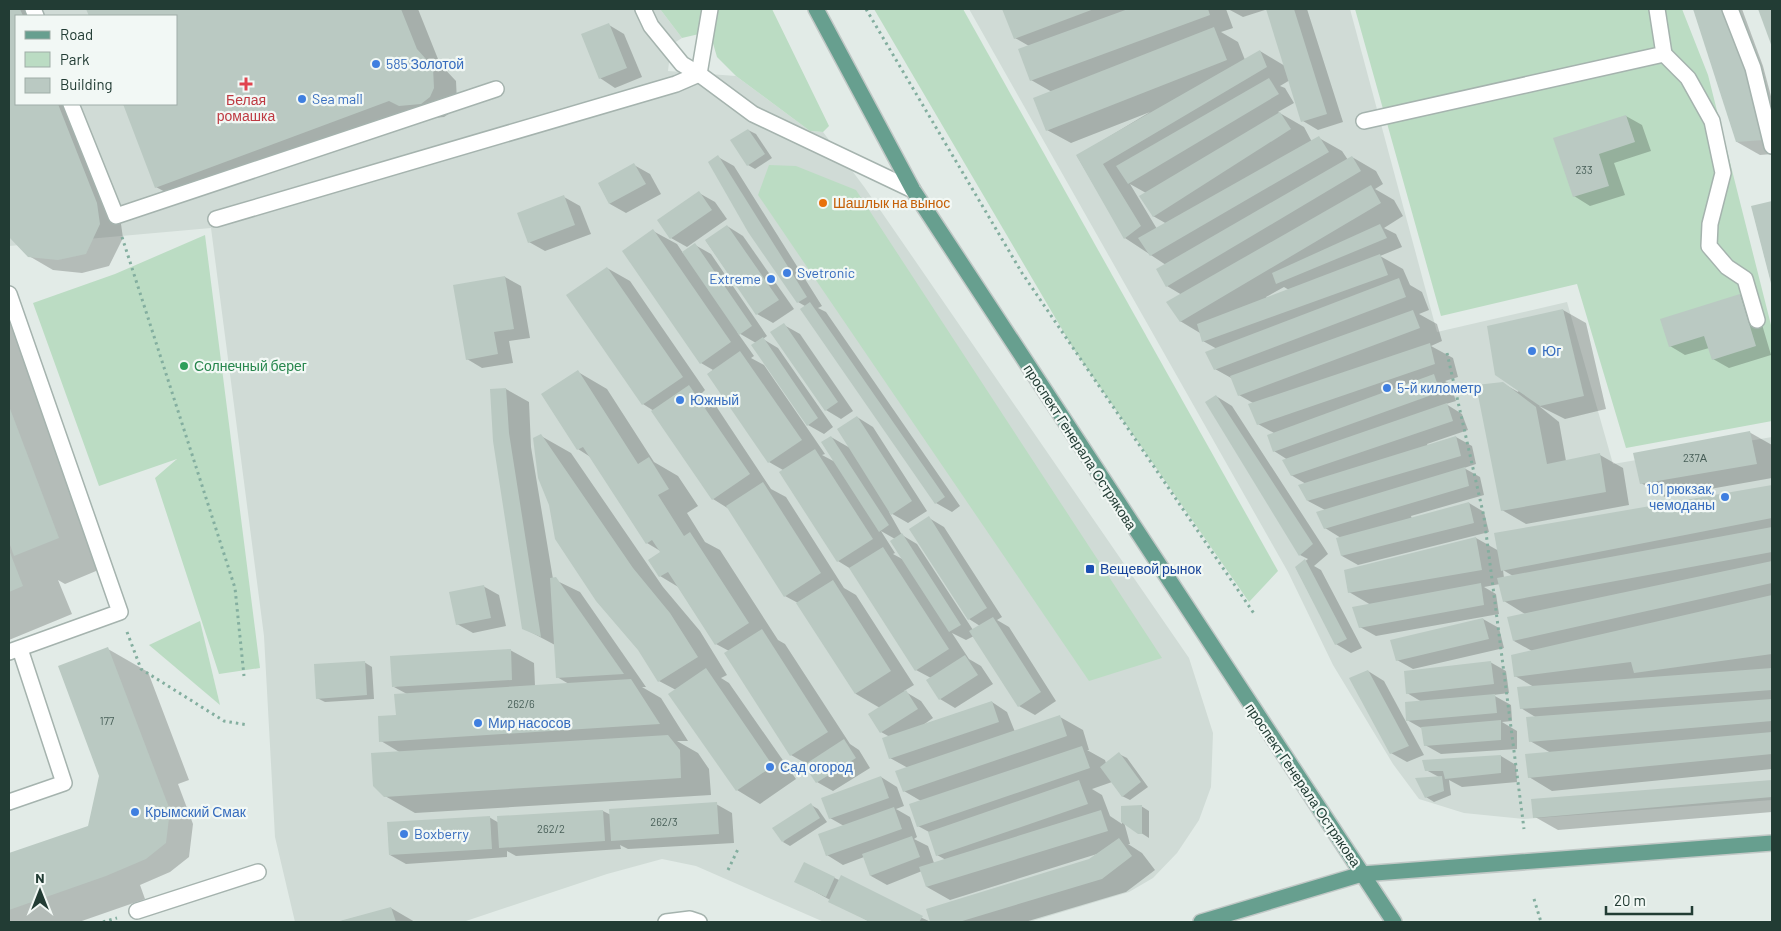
<svg xmlns="http://www.w3.org/2000/svg" width="1781" height="931" viewBox="0 0 1781 931" font-family="Barlow,sans-serif">
<rect width="100%" height="100%" fill="#e2ebe7"/>
<g fill="#d0dbd6" fill-rule="evenodd">
<path d="M9,9H660L682,38L671,45L668,71L736,76L810,131L823,132L865,188L1189,658L1213,733L1211,787L1199,820L1177,853L1153,878L1129,892L1029,922H824L696,866L662,859L607,874L463,922H295L275,837L264,636L211,228L9,246ZM16,16H176V104H16Z"/>
<path d="M969,9H1350L1437,332L1567,302L1613,464L1772,437V800L1524,819L1464,813L1419,799L1393,764L1333,665L1288,572Z"/>
</g>
<g fill="#bbdcc3">
<path d="M660,9H772L829,126L823,132L810,131L736,76L717,57L712,40L699,34L682,38Z"/>
<path d="M874,9H963L1278,571L1249,602L1073,348Z"/>
<path d="M1355,9H1682L1708,75L1772,329V421L1626,448L1577,284L1441,316Z"/>
<path d="M769,165L796,166L856,190L1162,658L1089,681L758,195Z"/>
<path d="M205,235L260,668L219,674L155,478L177,459L99,486L33,303L115,274Z"/>
<path d="M200,621L220,705L149,645Z"/>
</g>
<g fill="#0003" fill-rule="evenodd">
<path d="M9,9H37L40,16H16V104H75L120,217L123,238L109,266L82,273L53,270L29,256L9,235Z"/>
<path d="M87,9H418L440,64L456,81L457,102L453,111L444,117L424,119L180,200L156,187L124,104H176V16H90Z"/>
<path d="M1003,9H1226L1233,28L1221,32L1238,42L1245,60L1260,51L1285,66L1268,9L1243,17L1228,9H1307L1343,122L1318,130L1303,121L1290,80L1280,86L1285,88L1294,103L1278,112L1304,127L1312,142L1319,138L1342,151L1348,160L1352,157L1376,171L1383,184L1375,189L1394,200L1403,216L1384,228L1396,234L1402,247L1380,256L1403,269L1410,285L1422,292L1429,310L1419,314L1437,324L1442,341L1431,346L1453,358L1458,377L1445,381L1450,384L1456,401L1446,404L1462,414L1468,430L1427,444L1428,446L1456,437L1472,446L1476,464L1464,468L1480,477L1484,495L1411,516L1412,519L1469,503L1484,512L1489,532L1358,565L1342,556L1341,538L1325,528V510L1308,501L1306,484L1291,475L1288,460L1274,451V433L1258,424L1253,403L1239,395L1233,379L1215,369L1217,349L1203,341L1200,333L1180,321L1182,295L1167,286L1166,265L1125,238L1077,156L1150,112L1071,143L1047,130L1052,92L1031,80L1029,46L1015,38ZM1130,184L1146,193L1153,216L1167,224L1157,229ZM1284,287L1289,290L1267,299L1266,297Z"/>
<path d="M1694,9H1742L1763,66L1772,100V154L1760,155L1737,142Z"/>
<path d="M609,25L624,34L642,77L615,88L600,78Z"/>
<path d="M1626,116L1642,125L1651,151L1614,163L1625,195L1590,206L1574,196L1555,139Z"/>
<path d="M748,130L756,134L772,158L755,169L748,165Z"/>
<path d="M718,157L734,166L822,306L818,308L826,312L960,506L952,512L936,503L805,306L798,302Z"/>
<path d="M634,165L650,174L661,194L626,213L610,204L599,184Z"/>
<path d="M699,193L715,202L727,219L687,247L671,238Z"/>
<path d="M564,197L580,206L591,234L545,251L529,242Z"/>
<path d="M1772,202V285L1752,207Z"/>
<path d="M727,226L743,236L794,309L773,323L757,314L706,241Z"/>
<path d="M653,231L677,244L683,253L695,245L711,254L767,336L763,339L778,348L833,427L824,434L808,425L756,343L737,332L754,356L751,358L764,365L825,454L822,455L837,463L831,437L850,448L857,417L873,427L927,511L908,523L889,512L902,535L917,544L973,630L980,626L969,619L929,518L944,527L1002,617L997,620L1009,627L1056,701L1035,715L1019,706L974,636L966,640L952,633L969,659L981,666L993,684L955,708L940,699L931,678L916,670L851,569L838,561L783,470L769,462L708,374L713,370L701,363ZM881,531L895,539L904,560L893,554L895,553Z"/>
<path d="M607,268L630,281L705,390L701,394L712,400L771,489L786,497L844,588L856,595L914,685L904,691L921,701L933,718L923,725L992,702L1007,712L1015,732L1060,717L1083,730L1089,750H1087L1105,760L1106,763L1119,754L1127,758L1148,787L1130,800L1122,796L1112,782L1092,789L1102,795L1110,816L1122,824V807L1141,806L1149,811V838L1124,822L1130,844H1128L1142,853L1155,870L1126,892L1025,922H870L803,885L804,864L931,922L1089,860L1097,854L950,900L927,887L922,871L887,885L871,876L864,857L843,865L827,855L844,826L830,818L881,777L897,787L904,806L896,809L910,817L917,837L914,839L928,846L934,863L946,860L937,855L929,832L918,826L921,801L904,791L908,768L890,758V737L881,732L880,708L856,694L798,603L785,596L729,509L713,499L654,411L643,404Z"/>
<path d="M505,277L521,286L530,338L509,341L513,363L482,368L467,359L454,286Z"/>
<path d="M1740,295L1756,304L1771,355L1729,368L1713,359L1709,348L1685,355L1670,346Z"/>
<path d="M9,306L108,566L65,584L58,580L72,614L9,640V544L12,546L9,539Z"/>
<path d="M1563,310L1586,323L1606,409L1565,419L1539,406L1559,422L1566,461L1600,455L1623,468L1629,505L1526,524L1502,510V383L1518,392Z"/>
<path d="M784,325L800,334L853,411L841,419L826,410Z"/>
<path d="M578,372L607,389L654,462L678,476L698,506L687,513L705,542L720,550L778,640L785,644L850,744L859,750L870,768L833,791L817,782L807,764L791,755L729,651L716,644L680,588L660,576L649,560L662,552L647,543L592,458L578,449Z"/>
<path d="M506,389L529,402L531,447L553,579L580,592L646,687H642L661,698L688,741H677L698,753L709,769L711,795L415,813L385,796L401,753L381,741L397,716L407,694L394,687L510,650L534,663L535,686L569,684L557,677L555,645L523,628L494,441Z"/>
<path d="M1216,396L1232,406L1328,554L1314,566L1321,570L1362,648L1351,653L1336,644L1296,568L1308,559L1300,555L1207,402Z"/>
<path d="M1749,432L1772,445V478L1665,497L1641,483Z"/>
<path d="M541,436L571,453L663,587L700,631L727,675L721,678L729,683L796,779L760,804L737,790L676,690L659,681Z"/>
<path d="M1772,487V769L1552,791L1529,777L1551,753L1530,741L1537,718L1521,708L1534,687L1515,676L1532,651L1514,641L1525,614L1504,601L1500,584L1484,587L1496,594L1499,614L1376,636L1360,627L1371,605L1349,592L1476,538L1499,551L1496,534ZM1503,570L1513,576L1504,578Z"/>
<path d="M483,586L499,595L506,626L473,633L457,624Z"/>
<path d="M1483,619L1499,628L1504,648L1413,669L1397,660Z"/>
<path d="M108,649L148,672L189,780L178,784L193,824L189,857L170,872L140,885L145,899L79,922H9V855L89,827L101,776Z"/>
<path d="M364,662L372,667L374,699L325,702L317,698Z"/>
<path d="M1490,662L1506,671L1509,693L1493,695L1511,705L1512,721L1502,722L1517,731V749L1441,754L1425,745L1423,729L1407,720L1422,702L1407,693Z"/>
<path d="M1368,671L1384,681L1424,755L1407,762L1391,753Z"/>
<path d="M1501,756L1516,765L1517,782L1462,787L1449,780L1451,795L1434,802L1426,797L1439,777L1426,770Z"/>
<path d="M1772,781V812L1558,830L1535,817L1533,800Z"/>
<path d="M716,804L732,813L734,843L628,849L620,845L621,849L516,856L507,851V857L406,864L390,855L489,817L499,823L603,811L611,815Z"/>
<path d="M811,805L818,809L827,822L790,846L783,842Z"/>
<path d="M391,908L415,922H338Z"/>
</g>
<g fill="#bac9c2">
<path d="M9,9H20L23,16H16V104H58L97,203L100,224L86,254L58,260L28,257L9,237Z"/>
<path d="M86,9H401L417,49L433,67L434,88L430,97L421,104L399,106L389,101L155,188L123,104H176V16H89Z"/>
<path d="M1002,9H1094L1014,39Z"/>
<path d="M1128,9H1208L1210,15L1030,81L1018,49Z"/>
<path d="M1266,9H1294L1327,114L1301,122Z"/>
<path d="M1693,9H1724L1740,52L1764,140L1736,142Z"/>
<path d="M1758,9H1772V47Z"/>
<path d="M609,23L627,68L599,79L581,34Z"/>
<path d="M1214,27L1227,60L1046,131L1033,98Z"/>
<path d="M1260,50L1267,67L1103,164L1141,226L1124,239L1076,155Z"/>
<path d="M1269,78L1279,94L1128,184L1116,166Z"/>
<path d="M1280,112L1291,129L1153,217L1139,196Z"/>
<path d="M1626,115L1635,142L1599,154L1609,186L1573,197L1553,138Z"/>
<path d="M748,129L765,154L747,166L730,140Z"/>
<path d="M1319,136L1329,152L1150,256L1138,238Z"/>
<path d="M718,155L807,297L797,303L748,232L708,162Z"/>
<path d="M1352,156L1361,171L1166,287L1156,269Z"/>
<path d="M634,163L646,184L609,204L598,183Z"/>
<path d="M1371,185L1381,203L1180,322L1166,302Z"/>
<path d="M699,191L712,210L670,239L657,220Z"/>
<path d="M564,195L575,225L528,243L517,213Z"/>
<path d="M1772,201V287L1751,206Z"/>
<path d="M1380,224L1387,238L1276,284L1272,273Z"/>
<path d="M727,225L779,300L756,315L705,240Z"/>
<path d="M653,229L731,342L700,364L622,251Z"/>
<path d="M695,243L752,326L739,335L682,252Z"/>
<path d="M1380,254L1388,275L1202,342L1197,324Z"/>
<path d="M607,267L683,377L642,405L566,295Z"/>
<path d="M505,276L514,329L494,332L498,354L466,360L453,285Z"/>
<path d="M1399,278L1406,297L1214,370L1205,352Z"/>
<path d="M1740,294L1756,346L1712,360L1704,336L1669,347L1660,319Z"/>
<path d="M810,302L945,497L935,504L800,309Z"/>
<path d="M1563,309L1584,396L1540,406L1495,375L1487,326Z"/>
<path d="M1413,310L1420,328L1238,396L1230,376Z"/>
<path d="M784,323L838,402L825,411L770,332Z"/>
<path d="M763,337L818,418L807,426L751,345Z"/>
<path d="M1430,343L1435,364L1257,425L1248,404Z"/>
<path d="M740,351L802,440L768,463L707,374Z"/>
<path d="M578,370L638,464L649,457L669,489L658,495L684,536L690,532L749,623L715,645L668,572L659,577L648,560L660,552L652,540L646,544L583,447L577,450L541,394Z"/>
<path d="M1434,374L1440,392L1273,452L1267,435Z"/>
<path d="M1503,382L1536,407L1547,464L1600,453L1606,492L1501,511L1476,385Z"/>
<path d="M689,385L750,474L712,500L651,411Z"/>
<path d="M506,388L509,433L541,637L522,629L493,441L490,389Z"/>
<path d="M1216,395L1313,544L1299,556L1205,402Z"/>
<path d="M1447,403L1453,421L1291,476L1282,460Z"/>
<path d="M9,406L59,538L14,556L9,542Z"/>
<path d="M857,416L912,501L891,515L837,429Z"/>
<path d="M1750,431L1757,464L1640,484L1633,453Z"/>
<path d="M541,434L633,568L670,613L698,657L658,682L638,650L596,601L555,539L549,505L538,478L533,438Z"/>
<path d="M831,436L889,525L879,532L821,442Z"/>
<path d="M1456,436L1461,456L1307,501L1298,485Z"/>
<path d="M815,449L873,539L837,562L779,472Z"/>
<path d="M1465,467L1469,486L1324,529L1316,512Z"/>
<path d="M763,482L821,573L784,597L726,506Z"/>
<path d="M1772,485V518L1501,571L1494,533Z"/>
<path d="M1469,502L1474,523L1341,556L1336,538Z"/>
<path d="M929,516L987,608L968,620L909,529Z"/>
<path d="M1772,527V552L1503,602L1497,578Z"/>
<path d="M902,533L961,625L949,632L890,541Z"/>
<path d="M1476,537L1482,570L1348,593L1344,570Z"/>
<path d="M883,547L949,649L915,671L849,568Z"/>
<path d="M9,550L23,586L9,592Z"/>
<path d="M1305,559L1347,639L1335,645L1295,567Z"/>
<path d="M1772,561V583L1513,641L1507,617Z"/>
<path d="M556,577L624,674L556,678L550,578Z"/>
<path d="M833,580L891,671L855,694L796,603Z"/>
<path d="M1481,583L1484,605L1359,628L1352,607Z"/>
<path d="M484,585L491,618L456,625L449,592Z"/>
<path d="M1772,595V654L1634,673L1631,662L1514,677L1511,655Z"/>
<path d="M993,617L1041,692L1018,707L969,631Z"/>
<path d="M1483,618L1489,639L1396,661L1390,640Z"/>
<path d="M762,629L828,732L790,756L724,653Z"/>
<path d="M108,647L170,810L166,843L146,859L106,876L9,910V853L88,826L99,776L58,666Z"/>
<path d="M511,649L512,680L392,687L390,656Z"/>
<path d="M965,655L978,675L939,700L926,680Z"/>
<path d="M365,661L367,695L316,699L314,664Z"/>
<path d="M1491,661L1494,684L1406,694L1404,671Z"/>
<path d="M706,668L773,766L736,791L668,694Z"/>
<path d="M1772,668V690L1520,709L1517,687Z"/>
<path d="M1368,670L1409,746L1390,754L1349,678Z"/>
<path d="M631,679L660,724L379,742L378,716L396,715L394,694Z"/>
<path d="M906,690L918,709L880,733L868,714Z"/>
<path d="M1495,694L1497,713L1406,721L1405,702Z"/>
<path d="M1772,699V721L1529,742L1526,717Z"/>
<path d="M992,701L999,722L889,759L882,738Z"/>
<path d="M1060,715L1067,736L903,792L895,771Z"/>
<path d="M1501,720V740L1424,746L1421,727Z"/>
<path d="M1772,732V754L1528,778L1525,754Z"/>
<path d="M668,735L680,750L681,778L384,797L373,786L371,753Z"/>
<path d="M844,739L856,758L816,783L804,765Z"/>
<path d="M1082,746L1090,768L917,827L909,804Z"/>
<path d="M1119,752L1141,782L1122,797L1100,767Z"/>
<path d="M1501,755V773L1445,779L1443,771H1425L1422,760Z"/>
<path d="M881,776L889,798L829,819L821,798Z"/>
<path d="M1442,776L1444,791L1425,798L1415,778Z"/>
<path d="M1079,780L1088,804L936,856L928,832Z"/>
<path d="M1772,780V797L1533,818L1531,799Z"/>
<path d="M717,802L719,834L611,841L609,809Z"/>
<path d="M811,803L820,818L782,842L772,828Z"/>
<path d="M1142,805V834H1138L1121,822V806Z"/>
<path d="M894,807L902,829L826,856L818,834Z"/>
<path d="M603,810L605,841L499,848L497,816Z"/>
<path d="M1101,810L1108,831L926,887L919,867Z"/>
<path d="M490,816L492,849L389,855L387,822Z"/>
<path d="M912,836L920,857L870,876L862,854Z"/>
<path d="M1119,838L1132,856L1102,879L959,922H930L926,909L1089,859Z"/>
<path d="M804,862L835,877L826,897L794,882Z"/>
<path d="M841,875L923,916L919,922H870L828,902Z"/>
<path d="M391,907L396,922H336Z"/>
</g>
<g fill="none" stroke-linecap="round" stroke-linejoin="round">
<g stroke="#a5b3ae" stroke-width="18">
<g id="lane">
<path d="M33,9L36,16"/>
<path d="M643,9L651,26L682,64L699,74L753,114L913,190"/>
<path d="M1730,9L1753,68L1772,146"/>
<path d="M1664,54L1688,78L1712,121L1723,173L1710,224L1709,246L1727,267L1745,279L1757,320"/>
<path d="M71,104L116,216L496,89"/>
<path d="M1364,121L1664,54L1657,9"/>
<path d="M216,219L676,84L699,74L710,9"/>
<path d="M9,294L120,612L9,652"/>
<path d="M9,802L64,783L20,649"/>
<path d="M137,911L258,872"/>
<path d="M666,922L690,919L699,922"/>
</g>
</g>
<g stroke="#c1c8c6" stroke-width="18">
<g id="primary">
<path d="M816,9L913,190L1394,922"/>
<path d="M1201,922L1362,874L1772,843"/>
</g>
</g>
<g stroke="#83ae9f" stroke-width="3" stroke-dasharray="2.5 4" stroke-linecap="butt">
<path d="M866,9L1022,273L1255,615"/>
<path d="M122,237L235,588L244,676"/>
<path d="M1447,353L1484,517L1524,829"/>
<path d="M127,632L141,669L224,721L248,725"/>
<path d="M728,870L739,847"/>
<path d="M1534,899L1541,922"/>
<path d="M103,922L117,918"/>
</g>
<use href="#lane" stroke="#fff" stroke-width="15"/>
<use href="#primary" stroke="#679f8f" stroke-width="15"/>
</g>
<g fill="#3f7fe0" stroke="#f2f8f5" stroke-width="2">
<circle cx="376" cy="64" r="5"/>
<circle cx="302" cy="99" r="5"/>
<circle cx="787" cy="273" r="5"/>
<circle cx="771" cy="279" r="5"/>
<circle cx="1532" cy="351" r="5"/>
<circle cx="1387" cy="388" r="5"/>
<circle cx="680" cy="400" r="5"/>
<circle cx="1725" cy="497" r="5"/>
<circle cx="478" cy="723" r="5"/>
<circle cx="770" cy="767" r="5"/>
<circle cx="135" cy="812" r="5"/>
<circle cx="404" cy="834" r="5"/>
</g>
<path fill="#e0444e" stroke="#f2f8f5" stroke-width="2" d="M243.5 76.5h5v5h5v5h-5v5h-5v-5h-5v-5h5z"/>
<circle fill="#e8710a" stroke="#f2f8f5" stroke-width="2" cx="823" cy="203" r="5"/>
<circle fill="#2e9e5b" stroke="#f2f8f5" stroke-width="2" cx="184" cy="366" r="5"/>
<rect fill="#1a4fb4" stroke="#f2f8f5" stroke-width="2" x="1085" y="564" width="10" height="10" rx="2.5"/>
<g text-anchor="middle" stroke-width="4.5" stroke-linejoin="round" paint-order="stroke">
<g font-size="11" fill="#485f58">
<text x="1584" y="174">233</text>
<text x="1695" y="462">237А</text>
<text x="521" y="708">262/6</text>
<text x="107" y="725">177</text>
<text x="664" y="826">262/3</text>
<text x="551" y="833">262/2</text>
</g>
<g font-size="14" fill="#366cbe" stroke="#f2f8f5" text-anchor="start">
<text x="386" y="69">585 Золотой</text>
<text x="312" y="104">Sea mall</text>
<text x="797" y="278">Svetronic</text>
<text x="761" y="284" text-anchor="end">Extreme</text>
<text x="1542" y="356">Юг</text>
<text x="1397" y="393">5-й километр</text>
<text x="690" y="405">Южный</text>
<text x="1715" y="494" text-anchor="end">101 рюкзак,<tspan x="1715" dy="16">чемоданы</tspan></text>
<text x="488" y="728">Мир насосов</text>
<text x="780" y="772">Сад огород</text>
<text x="145" y="817">Крымский Смак</text>
<text x="414" y="839">Boxberry</text>
</g>
<g font-size="14" fill="#be3a42" stroke="#f2f8f5">
<text x="246" y="105">Белая<tspan x="246" dy="16">ромашка</tspan></text>
</g>
<g font-size="14" fill="#c56008" stroke="#f2f8f5" text-anchor="start">
<text x="833" y="208">Шашлык на вынос</text>
</g>
<g font-size="14" fill="#27864d" stroke="#f2f8f5" text-anchor="start">
<text x="194" y="371">Солнечный берег</text>
</g>
<g font-size="14" fill="#223c34" stroke="#f2f8f5">
<text transform="translate(1080 447) rotate(57)" y="5">проспект Генерала Острякова</text>
<text transform="translate(1303 785) rotate(56)" y="5">проспект Генерала Острякова</text>
</g>
<g font-size="14" fill="#164399" stroke="#f2f8f5" text-anchor="start">
<text x="1100" y="574">Вещевой рынок</text>
</g>
</g>
<rect width="1781" height="931" fill="none" stroke="#223c34" stroke-width="20"/>
<rect x="15" y="15" width="162" height="90" fill="#f2f8f5" stroke="#9fada8"/>
<rect x="25" y="31" width="25" height="8" fill="#679f8f" stroke="#9fada8"/>
<text x="60" y="40" font-size="15" fill="#223c34">Road</text>
<rect x="25" y="52" width="25" height="15" fill="#bbdcc3" stroke="#9fada8"/>
<text x="60" y="65" font-size="15" fill="#223c34">Park</text>
<rect x="25" y="78" width="25" height="15" fill="#bac9c2" stroke="#9fada8"/>
<text x="60" y="90" font-size="15" fill="#223c34">Building</text>
<g transform="translate(40 891)" stroke="#f2f8f5" stroke-width="4" paint-order="stroke">
<path d="M0-4L9 19L0 12L-9 19Z" fill="#223c34"/>
<text y="-8" font-size="14" font-weight="bold" text-anchor="middle" fill="#223c34">N</text>
</g>
<path d="M1606 906v8h86v-8" fill="none" stroke="#223c34" stroke-width="2.5"/>
<text x="1614" y="906" font-size="15" fill="#223c34" stroke="#f2f8f5" stroke-width="4" paint-order="stroke">20 m</text>
</svg>
